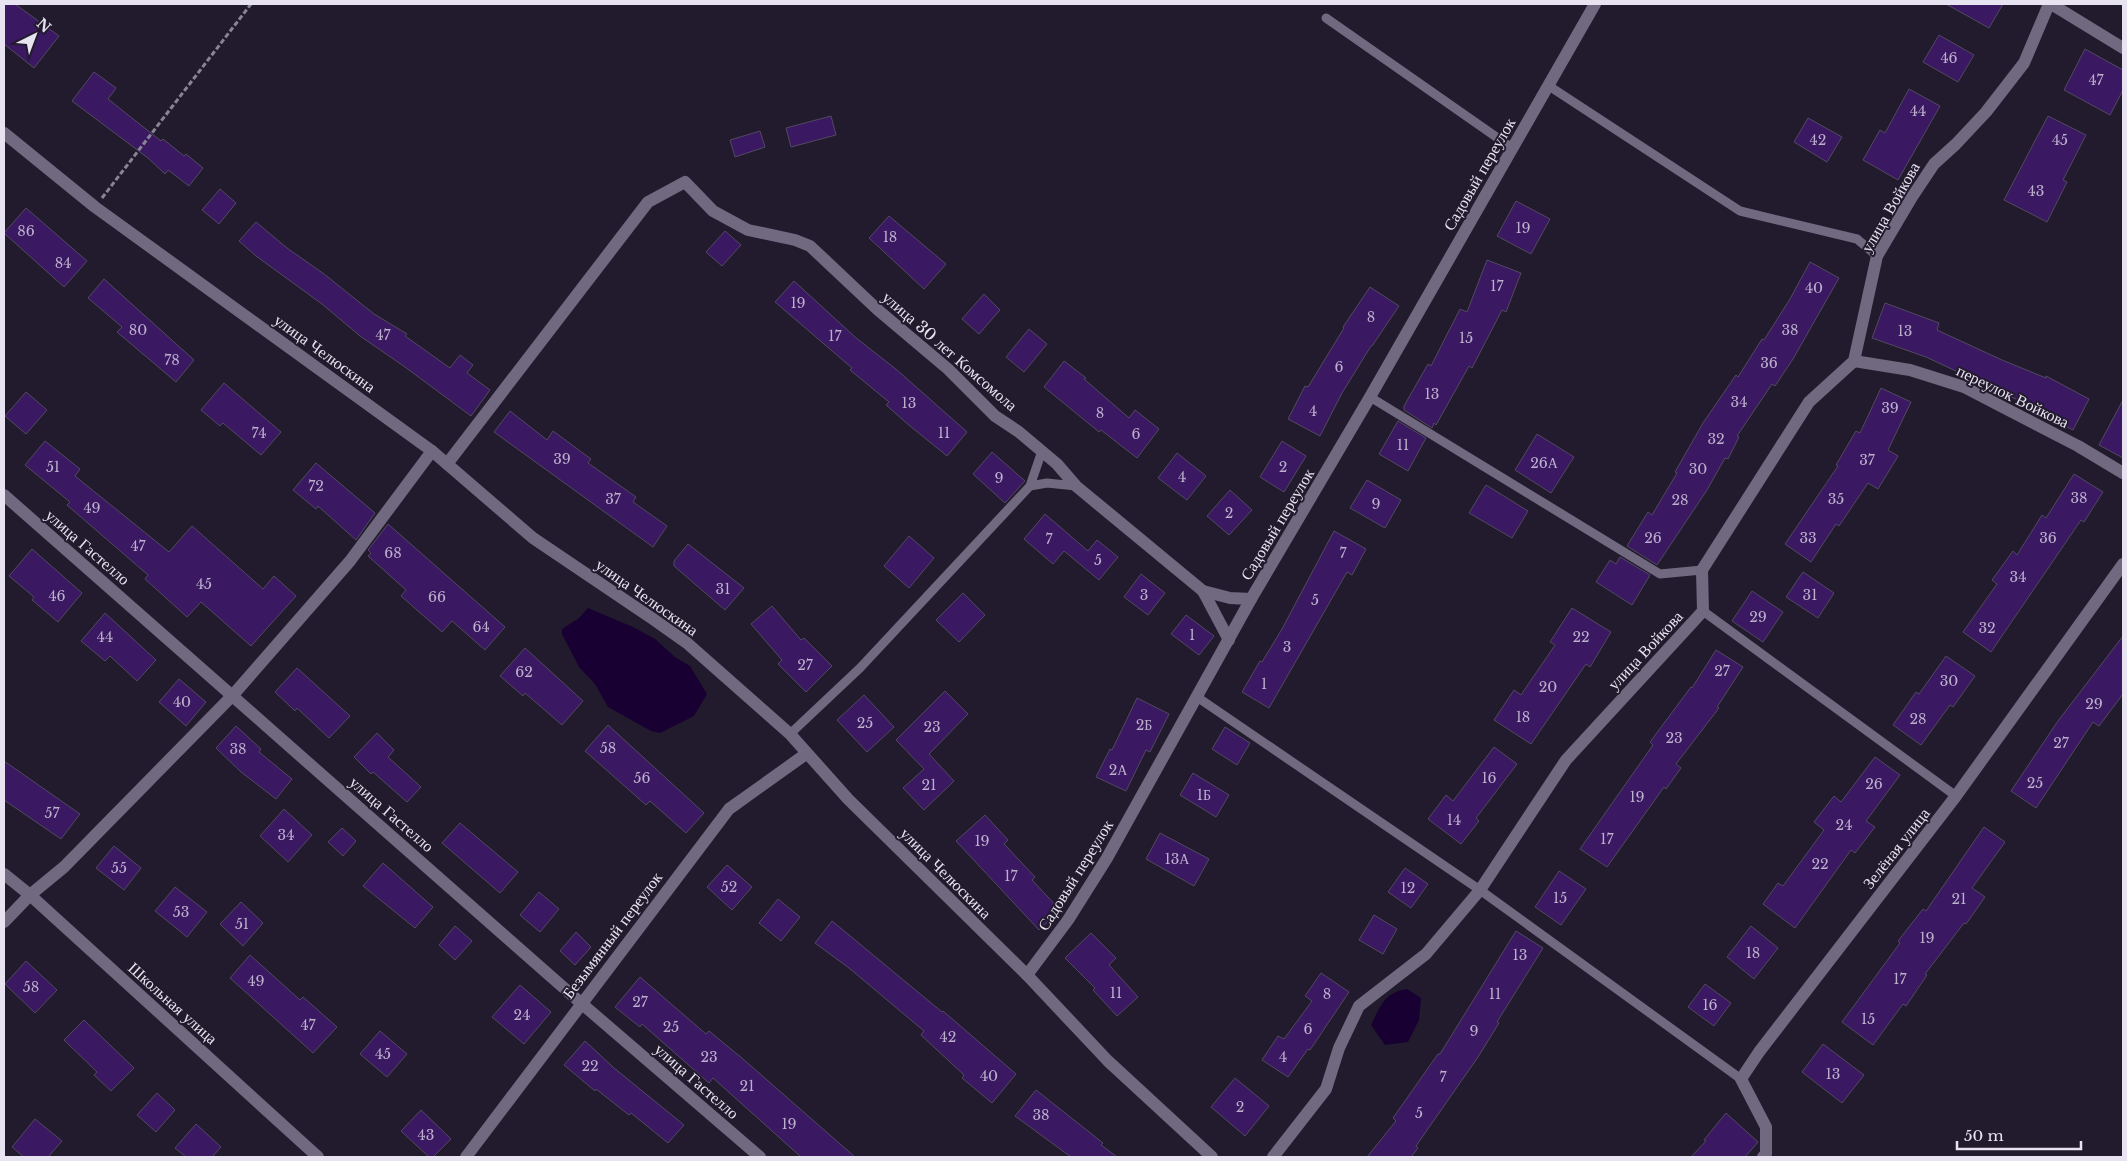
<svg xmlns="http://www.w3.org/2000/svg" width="2127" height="1161" viewBox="0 0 2127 1161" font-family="'Libre Baskerville',serif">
<rect width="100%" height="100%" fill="#221b2d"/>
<g fill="#190033">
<path d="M588,608L633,627L655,639L675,657L690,666L707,694L694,716L660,733L651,731L608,707L595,684L579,667L562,634V629L579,618Z"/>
<path d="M1407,989L1421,998L1419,1020L1408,1042L1385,1045L1371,1025C1381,1005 1384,993 1407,989Z"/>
</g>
<g fill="#3b1862" stroke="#514a5f">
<path d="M4,4H15L59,36L34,68L4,44Z"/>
<path d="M1946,4H2003L1989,28Z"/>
<path d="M1939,35L1974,55L1958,82L1923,62Z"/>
<path d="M2085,49L2123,70V90L2110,115L2064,90Z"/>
<path d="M94,72L116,88L108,99L161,141L163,139L184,156L186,154L203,168L189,186L168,170L165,174L148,158L72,101Z"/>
<path d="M1909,89L1940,106L1898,180L1863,160L1880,130L1885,133Z"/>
<path d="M831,116L836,135L791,147L786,128Z"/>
<path d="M2048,116L2086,135L2063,180L2067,182L2047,222L2004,200Z"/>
<path d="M1808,118L1842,137L1827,162L1794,142Z"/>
<path d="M760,131L765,147L735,157L730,140Z"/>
<path d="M220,189L236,203L219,224L202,210Z"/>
<path d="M1516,201L1550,219L1531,254L1497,236Z"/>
<path d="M26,208L87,261L64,287L4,233Z"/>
<path d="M889,216L946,264L924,289L869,238Z"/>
<path d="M256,222L287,248L324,274L374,314L407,334L405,336L450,368L460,355L473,365L467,373L490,390L471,416L405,367L360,336L322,304L256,256L239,241Z"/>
<path d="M725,231L741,245L722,266L706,252Z"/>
<path d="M1487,260L1521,273L1506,312L1502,310L1472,368L1469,366L1436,425L1434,423L1432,428L1404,410V406L1428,364L1431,366L1460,309L1467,312Z"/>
<path d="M1810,262L1839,278L1793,359L1775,386L1772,384L1737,436L1739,437L1728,459L1725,458L1707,490L1657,565L1627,546L1648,512L1652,515L1677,473L1675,472L1703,423L1736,375L1738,377L1762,339L1764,340L1790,299Z"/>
<path d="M104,279L194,360L176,382L117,332L122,327L88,298Z"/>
<path d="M794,281L855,337L897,370L967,432L947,456L910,426L886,405L889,402L850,370L852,368L775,302Z"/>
<path d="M1370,287L1399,306L1372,346H1371L1342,393L1320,436L1288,419L1305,386L1308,387L1344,328L1343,327Z"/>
<path d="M984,294L1000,310L979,334L962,319Z"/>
<path d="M1885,303L1939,323L1937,330L2002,360L2046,378V376L2089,399L2073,430L2030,408L2031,406L1990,387L1926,357L1872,338Z"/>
<path d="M1029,329L1047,344L1024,372L1006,357Z"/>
<path d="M1064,361L1086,378L1084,379L1129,418L1135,410L1159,429L1137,458L1101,430L1099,432L1044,387Z"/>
<path d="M224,383L281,432L261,455L223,423L220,426L201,410Z"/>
<path d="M1881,388L1911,402L1888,450L1898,456L1878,489L1868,483L1839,526L1836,524L1811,562L1785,544L1838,466L1836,465L1856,431L1860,433Z"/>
<path d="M26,392L47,410L26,434L5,416Z"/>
<path d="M2123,400V458L2099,445Z"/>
<path d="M510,411L547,440L553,431L591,459L588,463L636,497L633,502L667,526L653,547L494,432Z"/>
<path d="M1398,421L1426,438L1408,471L1379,454Z"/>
<path d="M1537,434L1574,457L1551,493L1515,470Z"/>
<path d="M45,441L80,469L75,476L169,552L192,526L263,589L274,576L296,596L251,646L201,602L187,617L145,579L148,575L67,505L70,502L25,465Z"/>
<path d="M1282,441L1306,456L1284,492L1260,477Z"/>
<path d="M992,452L1025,481L1005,503L973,474Z"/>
<path d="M1177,453L1206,476L1187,500L1158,478Z"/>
<path d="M316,463L375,513L356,540L318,506L316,509L293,490Z"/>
<path d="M2074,474L2103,492L2084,522L2081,520L1991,652L1963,632L1997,584L1992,580L2013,551L2017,555L2042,515L2046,518Z"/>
<path d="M1367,480L1401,500L1385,528L1350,508Z"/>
<path d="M1486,485L1528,511L1512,538L1469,513Z"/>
<path d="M1230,490L1252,510L1229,535L1207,516Z"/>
<path d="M1045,514L1088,551L1097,540L1118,557L1099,580L1064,551L1053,564L1024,539Z"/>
<path d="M388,524L505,627L485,650L452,621L442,632L401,596L406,590L368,556L371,553L368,550Z"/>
<path d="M1334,531L1366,549L1352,575L1347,572L1269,708L1242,692L1260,661L1262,662L1282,629Z"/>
<path d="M909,536L934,558L909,588L884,566Z"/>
<path d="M688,544L744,588L725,610L674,566V561Z"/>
<path d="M32,549L82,593L58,622L32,600L34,597L9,576Z"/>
<path d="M1620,557L1650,575L1632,605L1596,582L1610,560L1616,564Z"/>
<path d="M1803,572L1834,593L1818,618L1786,597Z"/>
<path d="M1141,574L1165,593L1148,615L1124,597Z"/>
<path d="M1752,591L1783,612L1763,642L1732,621Z"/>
<path d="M963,593L985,615L959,642L936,620Z"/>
<path d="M772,606L801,640L804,638L832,666L806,692L778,664L782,660L751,624Z"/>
<path d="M1572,608L1611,632L1590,667L1586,664L1531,744L1494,720L1514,690L1521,695L1555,645L1550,642Z"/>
<path d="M105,613L156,660L137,681L110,656L105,661L81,641Z"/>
<path d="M1186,615L1214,636L1199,655L1171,634Z"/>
<path d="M2123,636V694L2099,726L2093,722L2036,808L2011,791L2058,721Z"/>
<path d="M525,648L583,701L562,725L525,693L523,696L500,676Z"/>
<path d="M1716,650L1743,667L1717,707L1719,708L1676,764L1681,768L1666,789L1664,787L1607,867L1580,849L1653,745L1650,742L1691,687L1692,688Z"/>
<path d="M1946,656L1975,676L1953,707L1950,705L1921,745L1893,725L1916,692L1919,694Z"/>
<path d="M297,668L350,716L329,738L297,708L295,711L275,692Z"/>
<path d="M179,679L206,702L186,726L159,702Z"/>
<path d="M945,691L968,714L929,754L954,781L924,810L903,788L924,769L896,740Z"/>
<path d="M864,695L894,727L867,752L837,720Z"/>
<path d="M1137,698L1169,714L1150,752L1146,750L1126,791L1096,777L1110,749L1112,750Z"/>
<path d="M608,725L704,813L686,833L650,801L646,805L585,751Z"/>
<path d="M236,726L261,749L259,752L292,779L276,799L241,772L216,748Z"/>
<path d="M1225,727L1250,743L1237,765L1212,749Z"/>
<path d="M377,733L394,750L388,757L421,787L407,802L373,772L371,774L354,757Z"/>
<path d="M1494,747L1517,764L1476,818L1479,821L1461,844L1428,819L1446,795L1453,801Z"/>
<path d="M1875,757L1900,775L1866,821L1875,827L1855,853L1851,850L1795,928L1763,904L1778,883L1783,886L1824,830L1814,822L1834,796L1841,802Z"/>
<path d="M4,761L80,814L61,839L4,800Z"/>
<path d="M1193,773L1229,795L1216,817L1180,795Z"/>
<path d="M284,809L312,835L288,862L260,836Z"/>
<path d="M985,815L1008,840L1004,844L1035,877L1032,880L1060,910L1039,930L956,841Z"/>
<path d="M460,823L518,872L500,893L442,843Z"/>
<path d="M1984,827L2005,842L1972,888L1985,897L1966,924L1964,923L1925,974L1927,975L1906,1006L1903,1004L1873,1045L1842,1022L1900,943L1898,941L1923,909L1926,911Z"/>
<path d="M342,828L356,841L343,856L328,842Z"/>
<path d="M1160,833L1209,859L1194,886L1146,859Z"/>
<path d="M114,846L141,868L124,890L96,868Z"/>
<path d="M383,863L433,907L415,928L363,886Z"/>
<path d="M727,865L752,887L732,910L707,887Z"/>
<path d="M1405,868L1428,884L1411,908L1388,892Z"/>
<path d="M1559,871L1586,889L1561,925L1535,907Z"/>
<path d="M175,887L207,912L187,937L155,911Z"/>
<path d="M539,892L559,909L540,932L520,915Z"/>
<path d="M778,899L800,917L781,941L759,923Z"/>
<path d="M241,902L263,923L243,946L220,924Z"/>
<path d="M1374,915L1397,929L1383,954L1359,940Z"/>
<path d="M832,921L942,1012L943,1011L1016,1074L992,1103L962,1078L964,1075L921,1035L924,1031L849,968L815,943Z"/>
<path d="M455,926L472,941L455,960L439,945Z"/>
<path d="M1751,926L1778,948L1754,979L1727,957Z"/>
<path d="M1516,931L1543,948L1497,1022L1499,1023L1478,1057L1416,1146L1418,1148L1411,1157H1367L1396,1121L1393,1118L1438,1054H1440Z"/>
<path d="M576,932L591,947L575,965L560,951Z"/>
<path d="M1091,933L1116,958L1109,965L1138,997L1117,1016L1093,990L1095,988L1065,958Z"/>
<path d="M250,955L300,1000L303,997L337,1027L313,1053L230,978Z"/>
<path d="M26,961L57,990L35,1013L5,984Z"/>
<path d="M1321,973L1349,992L1310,1050L1308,1049L1288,1077L1262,1060L1278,1036L1284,1039L1312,1001L1305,996Z"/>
<path d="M640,977L706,1034L709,1031L743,1059L855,1157H801L713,1078L709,1083L642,1024L640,1027L615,1007Z"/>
<path d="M1705,984L1731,1003L1714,1026L1688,1007Z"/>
<path d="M520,985L551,1012L524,1044L492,1017Z"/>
<path d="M84,1020L134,1068L111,1091L94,1075L97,1072L64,1040Z"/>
<path d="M380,1031L407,1054L387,1077L360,1054Z"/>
<path d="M585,1041L614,1068L684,1125L668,1143L631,1113L629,1115L596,1089L595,1091L564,1065Z"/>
<path d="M1823,1044L1864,1075L1842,1103L1802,1072Z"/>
<path d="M1235,1078L1269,1106L1245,1136L1211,1107Z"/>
<path d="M1036,1090L1103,1143L1101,1145L1117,1157H1071L1015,1116Z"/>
<path d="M157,1093L175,1110L156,1132L137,1115Z"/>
<path d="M421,1110L451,1139L433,1157H429L401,1131Z"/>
<path d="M1726,1113L1758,1142L1745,1157H1691L1706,1141L1704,1140Z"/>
<path d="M35,1119L62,1141L48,1157H24L12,1147Z"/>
<path d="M196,1124L221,1147L212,1157H186L175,1148Z"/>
</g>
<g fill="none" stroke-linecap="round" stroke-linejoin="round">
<path stroke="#898493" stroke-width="3" stroke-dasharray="5 2.5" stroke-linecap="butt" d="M102,198L251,4"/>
<g stroke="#71697f" stroke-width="9">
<path d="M1326,18L1512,148"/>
<path d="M1549,86L1740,211L1857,239L1877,256"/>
<path d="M1370,397L1660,574L1702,570"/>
<path d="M1030,486L1042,451"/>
<path d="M1703,611L1956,796"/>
<path d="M1197,697L1480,890L1741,1079"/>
<path d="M790,734L860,668L1030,486L1047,483L1076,486"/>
</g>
<g stroke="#71697f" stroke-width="12">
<path d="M2051,4L2123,48"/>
<path d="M1854,361L1910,370L1964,387L2078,446L2123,473"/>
<path d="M447,464L648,202L685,182L713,211L748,230L795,240L810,246L878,310L948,369L995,416L1019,432L1057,464L1076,486L1203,591L1230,598L1251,599"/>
<path d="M4,495L581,1003L760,1157"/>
<path d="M1203,591L1229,640"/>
<path d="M4,874L30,895L318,1157"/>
<path d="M4,922L30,895L64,867L233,695L350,561L432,451"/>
<path d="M466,1157L729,809L806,754"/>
<path d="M1273,1157L1326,1089L1339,1048L1359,1006L1426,954L1480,890L1566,760L1703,611L1702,570L1809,402L1854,361L1877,256L1912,197L1934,164L1956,144L1986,112L2024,63L2049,4"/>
<path d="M1763,1157L1766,1154V1127L1741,1079L1759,1052L1956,796L2123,564"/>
</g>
<g stroke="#71697f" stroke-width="12">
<path d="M4,133L95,207L432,451L533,538L653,619L687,643L790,734L848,799L1027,975L1108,1061L1212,1157"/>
<path d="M1027,975L1068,920L1107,858L1251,599L1370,397L1595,4"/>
</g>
</g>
<g text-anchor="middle" stroke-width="4" stroke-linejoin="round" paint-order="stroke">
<g font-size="14" fill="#bcb0cc">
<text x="1949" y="63">46</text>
<text x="2096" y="85">47</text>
<text x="1918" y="116">44</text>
<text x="1818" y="145">42</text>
<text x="2060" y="145">45</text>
<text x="2036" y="196">43</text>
<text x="1523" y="233">19</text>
<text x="26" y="236">86</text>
<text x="890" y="242">18</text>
<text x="63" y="268">84</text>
<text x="1497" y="291">17</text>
<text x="1814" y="293">40</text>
<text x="798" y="308">19</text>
<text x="1371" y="322">8</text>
<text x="138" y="335">80</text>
<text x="1790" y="335">38</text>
<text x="1905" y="336">13</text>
<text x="383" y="340">47</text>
<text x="835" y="341">17</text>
<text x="1466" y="343">15</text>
<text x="172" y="365">78</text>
<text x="1769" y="368">36</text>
<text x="1339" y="372">6</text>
<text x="1432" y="399">13</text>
<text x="1739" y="407">34</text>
<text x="909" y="408">13</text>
<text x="1890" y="413">39</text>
<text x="1313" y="416">4</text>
<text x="1100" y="418">8</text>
<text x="259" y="438">74</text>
<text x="944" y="438">11</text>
<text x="1136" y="439">6</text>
<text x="1716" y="444">32</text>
<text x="1403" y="450">11</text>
<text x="562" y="464">39</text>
<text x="1867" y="465">37</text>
<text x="1544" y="468">26А</text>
<text x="53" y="472">51</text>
<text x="1283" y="472">2</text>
<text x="1698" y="474">30</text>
<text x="1182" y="482">4</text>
<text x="999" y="483">9</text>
<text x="316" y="491">72</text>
<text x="2079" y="503">38</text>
<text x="613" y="504">37</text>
<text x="1836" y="504">35</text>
<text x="1680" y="505">28</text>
<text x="1376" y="509">9</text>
<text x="92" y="513">49</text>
<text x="1229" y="518">2</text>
<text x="1653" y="543">26</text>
<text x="1808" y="543">33</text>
<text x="2048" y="543">36</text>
<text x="1049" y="544">7</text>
<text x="138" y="551">47</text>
<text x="393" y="558">68</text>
<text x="1343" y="558">7</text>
<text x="1098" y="565">5</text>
<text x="2018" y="582">34</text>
<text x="204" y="589">45</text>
<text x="723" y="594">31</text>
<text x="1144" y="600">3</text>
<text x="1810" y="600">31</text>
<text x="57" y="601">46</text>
<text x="437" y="602">66</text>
<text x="1315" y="605">5</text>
<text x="1758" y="622">29</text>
<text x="481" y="632">64</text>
<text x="1987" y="633">32</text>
<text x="1192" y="640">1</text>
<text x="105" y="642">44</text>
<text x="1581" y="642">22</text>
<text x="1287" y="652">3</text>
<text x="805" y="670">27</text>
<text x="1722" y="676">27</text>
<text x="524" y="677">62</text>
<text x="1949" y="686">30</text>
<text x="1264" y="689">1</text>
<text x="1548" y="692">20</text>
<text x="182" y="707">40</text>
<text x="2094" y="709">29</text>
<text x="1523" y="722">18</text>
<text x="1918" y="724">28</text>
<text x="865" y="728">25</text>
<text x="1144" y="730">2Б</text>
<text x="932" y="732">23</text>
<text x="1674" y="743">23</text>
<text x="2061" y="748">27</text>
<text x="608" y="753">58</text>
<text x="238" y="754">38</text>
<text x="1118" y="775">2А</text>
<text x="642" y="783">56</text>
<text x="1489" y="783">16</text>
<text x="2035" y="788">25</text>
<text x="1874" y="789">26</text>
<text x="929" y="790">21</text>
<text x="1204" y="800">1Б</text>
<text x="1637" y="802">19</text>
<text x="52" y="818">57</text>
<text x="1454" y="825">14</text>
<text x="1844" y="830">24</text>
<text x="286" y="840">34</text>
<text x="1607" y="844">17</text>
<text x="982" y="846">19</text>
<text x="1177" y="864">13А</text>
<text x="1820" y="869">22</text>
<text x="119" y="873">55</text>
<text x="1011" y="881">17</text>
<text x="729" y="892">52</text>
<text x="1408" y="893">12</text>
<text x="1560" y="903">15</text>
<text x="1959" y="904">21</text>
<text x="181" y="917">53</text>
<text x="242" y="929">51</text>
<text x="1927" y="943">19</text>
<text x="1753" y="958">18</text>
<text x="1520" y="960">13</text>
<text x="1900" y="984">17</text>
<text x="256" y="986">49</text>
<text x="31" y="992">58</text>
<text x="1116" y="998">11</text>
<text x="1327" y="999">8</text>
<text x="1495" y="999">11</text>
<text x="640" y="1007">27</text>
<text x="1710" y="1010">16</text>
<text x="522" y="1020">24</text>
<text x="1868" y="1024">15</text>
<text x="308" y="1030">47</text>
<text x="671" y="1032">25</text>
<text x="1308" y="1034">6</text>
<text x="1474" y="1036">9</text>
<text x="948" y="1042">42</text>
<text x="383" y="1059">45</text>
<text x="709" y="1062">23</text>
<text x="1283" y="1062">4</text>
<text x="590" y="1071">22</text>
<text x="1833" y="1079">13</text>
<text x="989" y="1081">40</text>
<text x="1443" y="1082">7</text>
<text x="747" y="1091">21</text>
<text x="1240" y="1112">2</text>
<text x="1419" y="1118">5</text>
<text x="1041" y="1120">38</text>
<text x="789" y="1129">19</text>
<text x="426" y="1140">43</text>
</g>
<g font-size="16" fill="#e7e3f0" stroke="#221b2d">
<text transform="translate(1479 174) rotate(-60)" y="6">Садовый переулок</text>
<text transform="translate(1890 207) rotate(-60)" y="6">улица Войкова</text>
<text transform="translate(950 351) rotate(41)" y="6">улица 30 лет Комсомола</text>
<text transform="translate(325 353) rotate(36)" y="6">улица Челюскина</text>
<text transform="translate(2013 396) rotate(26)" y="6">переулок Войкова</text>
<text transform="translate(1277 524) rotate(-59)" y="6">Садовый переулок</text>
<text transform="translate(88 547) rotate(41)" y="6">улица Гастелло</text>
<text transform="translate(647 597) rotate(35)" y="6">улица Челюскина</text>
<text transform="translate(1645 650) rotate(-47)" y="6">улица Войкова</text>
<text transform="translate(392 814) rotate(41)" y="6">улица Гастелло</text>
<text transform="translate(1896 848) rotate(-52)" y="6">Зелёная улица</text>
<text transform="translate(946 873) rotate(45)" y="6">улица Челюскина</text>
<text transform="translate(1075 875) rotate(-58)" y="6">Садовый переулок</text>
<text transform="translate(612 935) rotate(-53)" y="6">Безымянный переулок</text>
<text transform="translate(173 1003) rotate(42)" y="6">Школьная улица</text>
<text transform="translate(697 1081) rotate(41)" y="6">улица Гастелло</text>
</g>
</g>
<rect width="2127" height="1161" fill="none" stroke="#e7e3f0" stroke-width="10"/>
<g transform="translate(35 35) rotate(42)" stroke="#221b2d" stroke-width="4" paint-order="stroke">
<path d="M0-4L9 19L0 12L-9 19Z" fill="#e7e3f0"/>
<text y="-8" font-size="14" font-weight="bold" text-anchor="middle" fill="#e7e3f0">N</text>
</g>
<path d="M1957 1141v8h124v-8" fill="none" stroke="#e7e3f0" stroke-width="2.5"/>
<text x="1964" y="1141" font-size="15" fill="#e7e3f0" stroke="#221b2d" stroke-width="4" paint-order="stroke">50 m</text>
</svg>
